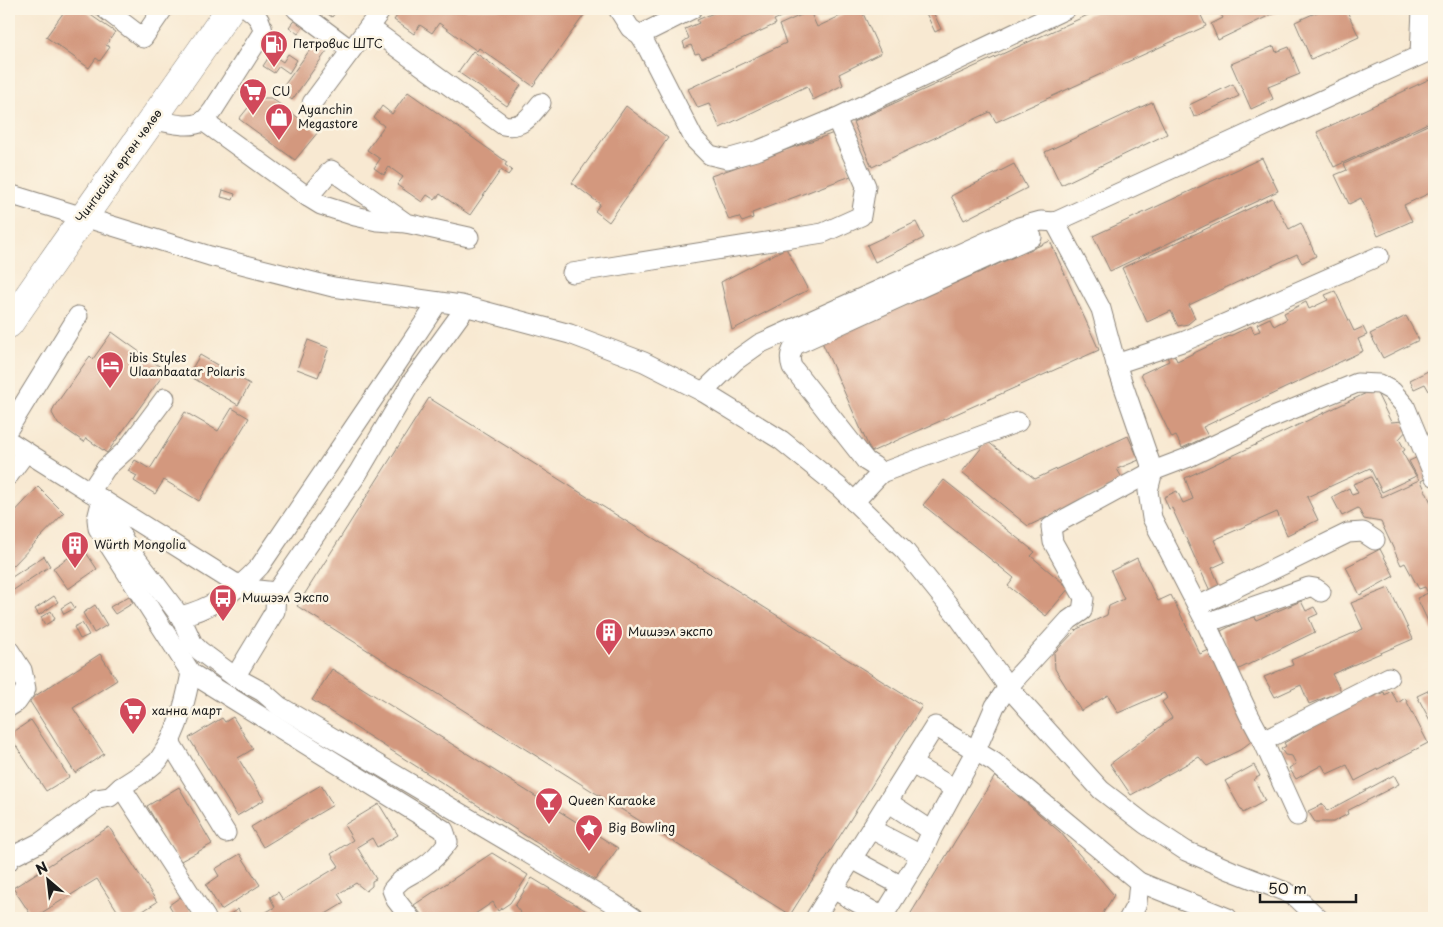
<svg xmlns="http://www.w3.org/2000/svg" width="1443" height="927" viewBox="0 0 1443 927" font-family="'Playpen Sans',sans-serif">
<rect width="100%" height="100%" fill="#fcf5e5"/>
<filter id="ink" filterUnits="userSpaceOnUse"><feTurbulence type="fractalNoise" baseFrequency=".02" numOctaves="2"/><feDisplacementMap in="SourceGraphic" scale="10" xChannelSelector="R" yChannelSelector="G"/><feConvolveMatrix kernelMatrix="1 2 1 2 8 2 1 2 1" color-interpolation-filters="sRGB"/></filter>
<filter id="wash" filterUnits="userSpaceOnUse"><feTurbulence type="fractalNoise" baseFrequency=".0096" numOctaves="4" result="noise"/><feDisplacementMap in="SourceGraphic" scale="20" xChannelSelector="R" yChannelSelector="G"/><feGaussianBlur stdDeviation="1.12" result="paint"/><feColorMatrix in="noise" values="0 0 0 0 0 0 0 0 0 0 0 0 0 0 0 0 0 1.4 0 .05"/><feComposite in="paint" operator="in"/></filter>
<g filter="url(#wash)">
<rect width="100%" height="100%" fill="#f8e9d2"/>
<g id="blocks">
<g fill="#d3987e">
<path d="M66,9H82L115,32L106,45L110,47L100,61L96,58L89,68L46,37Z"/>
<path d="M321,9H338L332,17Z"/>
<path d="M402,9H584L587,11L533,86L479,48L477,51L439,23L432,33L420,25L414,34L394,20Z"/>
<path d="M723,9H799L774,20L776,24L702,58L699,53L695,54L691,45L685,48L683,42L689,38L685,29L699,23L697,20Z"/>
<path d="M855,9H861L881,53L839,74L843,85L813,100L807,86L720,128L709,104L698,108L688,89L786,43L779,25L810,11L817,27Z"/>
<path d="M924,9H941L933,12L941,29L935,32Z"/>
<path d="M1101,9H1198L1206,26L996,122L990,112L872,167L853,122Z"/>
<path d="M1218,9H1280L1281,10L1218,40L1211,24L1223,18Z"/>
<path d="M1324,9H1329L1331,12L1337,9H1346L1359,37L1311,59L1295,22Z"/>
<path d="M296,18L305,25L298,34L289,27Z"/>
<path d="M317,40L329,48L292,100L280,91Z"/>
<path d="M1274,46L1276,52L1289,47L1300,74L1268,87L1273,99L1251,109L1231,64Z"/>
<path d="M473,51L521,85L507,106L458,72Z"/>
<path d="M271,54L283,62L288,54L297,60L289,73L279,66L274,73L263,66Z"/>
<path d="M1434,77V120L1334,167L1317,132Z"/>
<path d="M1233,84L1239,96L1194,117L1189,105Z"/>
<path d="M408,92L507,162L505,165L512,170L508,175L501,170L470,215L440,194L435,200L427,195L422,202L397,185L403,177L389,167L384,175L374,168L380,159L367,150L384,126L374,118L382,106L392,114Z"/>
<path d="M256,98H271L318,132L295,160L239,119Z"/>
<path d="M1152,102L1167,134L1061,185L1045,152Z"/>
<path d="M626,106L668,138L609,222L595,211L600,204L572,183Z"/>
<path d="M1434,122V191L1404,205L1412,221L1378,236L1361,198L1349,204L1335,175L1347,170L1344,164Z"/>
<path d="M834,133L851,176L752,213L753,218L742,222L739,217L729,220L711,176Z"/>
<path d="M1262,158L1278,191L1110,271L1093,236Z"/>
<path d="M1014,164L1027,188L964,220L951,196Z"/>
<path d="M223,190L235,194L233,200L221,197Z"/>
<path d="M1272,198L1289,229L1301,223L1316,256L1302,263L1297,254L1189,305L1195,318L1188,324L1178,326L1171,311L1147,322L1122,268Z"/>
<path d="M916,222L924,238L875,262L867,245Z"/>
<path d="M1050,241L1099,350L871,452L822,342Z"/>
<path d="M786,248L808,290L732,330L721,282Z"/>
<path d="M1335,291L1354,331L1363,327L1367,335L1358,339L1363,351L1203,427L1208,436L1182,448L1176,436L1172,438L1141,374L1169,361L1167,357L1174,354L1177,361L1251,326L1254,333L1260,331L1257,324L1270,318L1274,326L1287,319L1284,313L1306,302L1309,309L1328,300L1325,295Z"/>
<path d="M1406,316L1419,340L1383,358L1370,334Z"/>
<path d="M112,332L166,371L107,453L86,438L84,442L58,424L52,413L54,407L90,356L93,359Z"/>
<path d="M308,340L329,348L318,377L297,369Z"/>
<path d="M200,355L250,384L238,405L188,375Z"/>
<path d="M1432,369L1434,375V388L1429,391L1425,384L1414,389L1410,380Z"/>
<path d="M1375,389L1391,422L1404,421L1408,429L1399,439L1405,450L1402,452L1416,476L1382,492L1370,468L1307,497L1318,520L1287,535L1277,512L1214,540L1225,562L1212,568L1221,589L1211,593L1172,508L1169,509L1164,497L1177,491L1183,503L1193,499L1185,478Z"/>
<path d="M429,398L922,706L790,915L297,606Z"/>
<path d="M232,408L249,418L199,501L164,480L155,494L134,481L137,476L128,471L135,460L150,469L185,412L218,431Z"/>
<path d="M1128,436L1139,460L1117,469L1124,481L1028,526L962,472L987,441L1035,479Z"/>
<path d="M1420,456L1430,476L1421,481L1434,509V634L1417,598L1428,593L1425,587L1419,589L1405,563L1401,565L1381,522L1364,519L1358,508L1342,516L1332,497L1349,488L1352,495L1358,493L1353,484L1371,477L1382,497L1419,480L1409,461Z"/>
<path d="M944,480L1035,552L1031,556L1069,588L1046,616L1008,586L1014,578L923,505Z"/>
<path d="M38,487L64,513L12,567L9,564V518Z"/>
<path d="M83,548L97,569L68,589L53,568Z"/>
<path d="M1380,549L1394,576L1360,595L1346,567Z"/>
<path d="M44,556L50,566L9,593V579Z"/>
<path d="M1137,558L1158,601L1171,595L1200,654L1207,651L1217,662L1253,740L1240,750L1207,766L1199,757L1131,795L1110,764L1172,718L1162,702L1167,698L1164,693L1118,713L1108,695L1081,711L1055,669L1054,653L1077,629L1107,615L1109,606L1124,599L1111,571Z"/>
<path d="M1389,588L1413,639L1332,674L1341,691L1309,704L1301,685L1275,697L1264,677L1293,665L1291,660L1363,629L1351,603Z"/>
<path d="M54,596L58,602L39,615L35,609Z"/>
<path d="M129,596L133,603L115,614L110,607Z"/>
<path d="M1301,601L1306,611L1314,607L1318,614L1309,618L1315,632L1237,670L1221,631L1245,619L1255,617L1256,620Z"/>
<path d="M71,602L75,608L64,614L61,608Z"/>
<path d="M95,605L107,625L94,633L83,613Z"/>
<path d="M51,611L55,619L45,625L41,617Z"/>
<path d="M82,623L89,635L80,639L74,627Z"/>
<path d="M100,654L117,680L73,708L104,754L75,773L29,700Z"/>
<path d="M332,669L618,848L595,880L312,700Z"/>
<path d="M1434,688V726H1433L1417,696Z"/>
<path d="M1391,691L1398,703L1405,698L1428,743L1355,781L1347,765L1327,774L1322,765L1296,779L1289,768L1296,764L1292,756L1285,755L1281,749L1286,746L1284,743L1371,694L1373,697L1384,692L1385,695Z"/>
<path d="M233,717L253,749L238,758L264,800L237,816L189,738L222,718L225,722Z"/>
<path d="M31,720L69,777L46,791L9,735Z"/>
<path d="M1254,765L1260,776L1254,779L1265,801L1243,813L1225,781Z"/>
<path d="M1394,775L1399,784L1347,811L1348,814L1333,822H1315L1308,811L1323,804L1327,811Z"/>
<path d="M995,776L1060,832L1114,895L1100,918H908Z"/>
<path d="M321,785L333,805L263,847L251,827Z"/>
<path d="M179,787L212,844L179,862L147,806Z"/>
<path d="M379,804L398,835L377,847L372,838L357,847L376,879L372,881V886L366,891L356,883L338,894L344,903L319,918H256L275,907L270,897L278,892L283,900L339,866L331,854L353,840L344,825Z"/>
<path d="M109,827L157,902L132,918H122L97,879L33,918L13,888Z"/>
<path d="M492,853L528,875L510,903L498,911L493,902L469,918H424L414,905Z"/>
<path d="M240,854L260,885L221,910L206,885L219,876L215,869Z"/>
<path d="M532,878L598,918H525L515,906Z"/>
<path d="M182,896L196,918H177L169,905Z"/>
<path d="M238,909L243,918H228L227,916Z"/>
</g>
</g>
</g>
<g filter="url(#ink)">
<use href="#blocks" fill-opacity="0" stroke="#8a8277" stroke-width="1"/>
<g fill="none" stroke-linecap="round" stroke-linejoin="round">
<g stroke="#8a8277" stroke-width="21">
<g id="minor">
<path d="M105,9L143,38L163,9"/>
<path d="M296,9L351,50"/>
<path d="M618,9L630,28L640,35L645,43L694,139L710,155L727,159L759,150L836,118L1066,9"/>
<path d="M369,27L503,125C523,129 530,116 541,103"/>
<path d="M640,35L692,9"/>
<path d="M1420,55L1422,9"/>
<path d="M312,103L382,9"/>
<path d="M154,120C168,122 188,129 202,122C206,119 210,114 213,110L263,32C261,20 257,15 248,9"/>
<path d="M203,121L308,197L321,205L355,216L377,221L406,223L469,237"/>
<path d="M9,194L210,256L333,287L461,305L570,334L644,362L703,392L781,440L839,487L905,551L959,618L1008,687L1101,790L1145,824L1186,851L1232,871L1286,892L1297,898L1318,918"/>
<path d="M308,197L331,170L406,223"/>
<path d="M572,273L823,233L861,216L866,186L836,118"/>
<path d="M1116,364L1185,341L1379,256"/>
<path d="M703,392L735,361L759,344L1019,227L1041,221L1055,222"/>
<path d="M9,428L78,316"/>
<path d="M9,441L238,585L249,589L276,592"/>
<path d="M881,473L1018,422"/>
<path d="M9,475L26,452"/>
<path d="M90,492L106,468L127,449L165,398"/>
<path d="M102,499L127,546L180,616L193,644L200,651L235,677L263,692L279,706L612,903L634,918"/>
<path d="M102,499L97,519L98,528L191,673L444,830L448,842C440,852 434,860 423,867C409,877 404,875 392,890L396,900L410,918"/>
<path d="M854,502L881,473L874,466L866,461L792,367C789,358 790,353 795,345L1032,237"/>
<path d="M1198,606L1348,533L1363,532L1375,540"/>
<path d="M180,616C211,609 239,589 260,566L392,371L438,302"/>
<path d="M1206,623L1309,587L1315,588L1321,592"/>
<path d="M9,650L22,670L26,689L17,702L9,707"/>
<path d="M235,677L275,611L276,592L358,473L411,383L466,307"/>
<path d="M1389,677L1263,741L1249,715L1206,623L1152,518L1148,491L1153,471L1116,364L1101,309L1055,222L1434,49"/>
<path d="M1263,741L1297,816"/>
<path d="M170,742C181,718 186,699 191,673"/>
<path d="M912,764L955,789"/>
<path d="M121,787L206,918"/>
<path d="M888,802L932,831"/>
<path d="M871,829L921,855"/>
<path d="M852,859L902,886"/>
<path d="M9,861L11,857L41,842L89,807L97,799L110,797L121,787L146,771L158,761L170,742L226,833"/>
<path d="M1139,882L1228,918"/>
<path d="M833,889L883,917"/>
<path d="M815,918L935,726L994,762L1139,882L1137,903L1129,918"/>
<path d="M882,918L921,855L932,831L976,750L995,706L1008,687L1069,620L1082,611L1084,598L1053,542L1051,527L1059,522L1153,471L1187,458L1271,418L1357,383L1379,384L1392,391L1405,406L1434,476"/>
</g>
</g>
<g stroke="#8a8277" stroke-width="29">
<path id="highway" d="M9,324C82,218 157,114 230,9"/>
</g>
<use href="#minor" stroke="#fff" stroke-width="19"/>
<use href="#highway" stroke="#fff" stroke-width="28"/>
</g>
</g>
<defs>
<g id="fuel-pin" transform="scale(1.4375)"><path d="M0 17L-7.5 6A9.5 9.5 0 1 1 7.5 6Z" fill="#d1495b" stroke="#fcf5e5"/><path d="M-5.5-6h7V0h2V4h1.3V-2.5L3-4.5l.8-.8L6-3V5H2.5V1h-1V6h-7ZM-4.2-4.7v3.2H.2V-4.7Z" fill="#fff"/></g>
<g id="supermarket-pin" transform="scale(1.4375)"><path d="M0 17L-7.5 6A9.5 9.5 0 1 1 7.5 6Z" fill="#d1495b" stroke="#fcf5e5"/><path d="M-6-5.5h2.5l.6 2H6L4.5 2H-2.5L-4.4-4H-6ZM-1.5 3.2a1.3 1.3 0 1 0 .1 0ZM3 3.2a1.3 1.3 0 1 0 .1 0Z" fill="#fff"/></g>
<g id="shop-pin" transform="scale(1.4375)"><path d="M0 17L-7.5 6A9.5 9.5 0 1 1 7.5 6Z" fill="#d1495b" stroke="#fcf5e5"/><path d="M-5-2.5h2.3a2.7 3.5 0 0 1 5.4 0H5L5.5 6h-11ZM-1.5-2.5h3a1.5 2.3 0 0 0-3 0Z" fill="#fff"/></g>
<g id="hotel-pin" transform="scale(1.4375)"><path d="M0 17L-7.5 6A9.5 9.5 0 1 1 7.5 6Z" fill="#d1495b" stroke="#fcf5e5"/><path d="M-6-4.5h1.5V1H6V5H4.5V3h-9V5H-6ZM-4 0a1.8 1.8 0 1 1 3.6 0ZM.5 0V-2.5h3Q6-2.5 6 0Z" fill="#fff"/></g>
<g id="building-pin" transform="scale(1.4375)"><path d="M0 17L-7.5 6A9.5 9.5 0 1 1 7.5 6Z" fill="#d1495b" stroke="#fcf5e5"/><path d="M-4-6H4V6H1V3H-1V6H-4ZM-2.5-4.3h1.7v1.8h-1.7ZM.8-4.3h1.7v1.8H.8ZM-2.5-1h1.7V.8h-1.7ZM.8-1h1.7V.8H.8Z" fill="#fff"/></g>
<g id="bus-pin" transform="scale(1.4375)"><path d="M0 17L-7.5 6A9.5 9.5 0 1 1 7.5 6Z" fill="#d1495b" stroke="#fcf5e5"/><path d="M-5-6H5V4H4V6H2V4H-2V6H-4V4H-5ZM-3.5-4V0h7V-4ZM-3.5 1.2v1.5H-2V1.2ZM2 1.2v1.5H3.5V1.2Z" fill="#fff"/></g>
<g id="bar-pin" transform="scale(1.4375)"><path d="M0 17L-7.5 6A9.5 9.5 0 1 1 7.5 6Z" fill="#d1495b" stroke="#fcf5e5"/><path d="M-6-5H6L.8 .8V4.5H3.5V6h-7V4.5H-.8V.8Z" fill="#fff"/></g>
<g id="sight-pin" transform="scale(1.4375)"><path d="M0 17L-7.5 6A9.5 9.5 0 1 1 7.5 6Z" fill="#d1495b" stroke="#fcf5e5"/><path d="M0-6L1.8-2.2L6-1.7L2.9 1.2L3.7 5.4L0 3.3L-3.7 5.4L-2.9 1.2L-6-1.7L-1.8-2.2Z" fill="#fff"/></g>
</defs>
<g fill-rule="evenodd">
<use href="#fuel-pin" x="274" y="44"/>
<use href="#supermarket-pin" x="253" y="92"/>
<use href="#shop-pin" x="279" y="117"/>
<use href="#hotel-pin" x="110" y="365"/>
<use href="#building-pin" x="75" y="545"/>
<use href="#bus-pin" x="223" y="598"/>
<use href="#building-pin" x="609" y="632"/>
<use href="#supermarket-pin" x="133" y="711"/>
<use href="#bar-pin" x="549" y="801"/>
<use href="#sight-pin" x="589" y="828"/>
</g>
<g text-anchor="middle" stroke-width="5" stroke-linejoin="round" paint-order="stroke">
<g font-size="12" fill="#1c1c1c" stroke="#fcf5e5" text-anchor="start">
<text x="293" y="48">Петровис ШТС</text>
<text x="272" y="96">CU</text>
<text x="298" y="114">Ayanchin<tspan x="298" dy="14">Megastore</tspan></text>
<text x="129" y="362">ibis Styles<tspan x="129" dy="14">Ulaanbaatar Polaris</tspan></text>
<text x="94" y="549">Würth Mongolia</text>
<text x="242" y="602">Мишээл Экспо</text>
<text x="628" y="636">Мишээл экспо</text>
<text x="152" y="715">ханна март</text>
<text x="568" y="805">Queen Karaoke</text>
<text x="608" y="832">Big Bowling</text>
</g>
<g font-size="12" fill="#1c1c1c" stroke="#fcf5e5">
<text transform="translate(119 166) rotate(-54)" y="4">Чингисийн өргөн чөлөө</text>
</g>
</g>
<rect width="1443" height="927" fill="none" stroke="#fcf5e5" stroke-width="30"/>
<g transform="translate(48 880) rotate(332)" stroke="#fcf5e5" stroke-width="4" paint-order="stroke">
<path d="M0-4L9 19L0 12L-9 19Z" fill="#1c1c1c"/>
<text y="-8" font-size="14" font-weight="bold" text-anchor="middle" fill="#1c1c1c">N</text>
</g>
<path d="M1260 894v8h96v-8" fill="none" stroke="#1c1c1c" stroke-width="2.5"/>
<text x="1268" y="894" font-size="15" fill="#1c1c1c" stroke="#fcf5e5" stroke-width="4" paint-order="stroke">50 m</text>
</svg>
